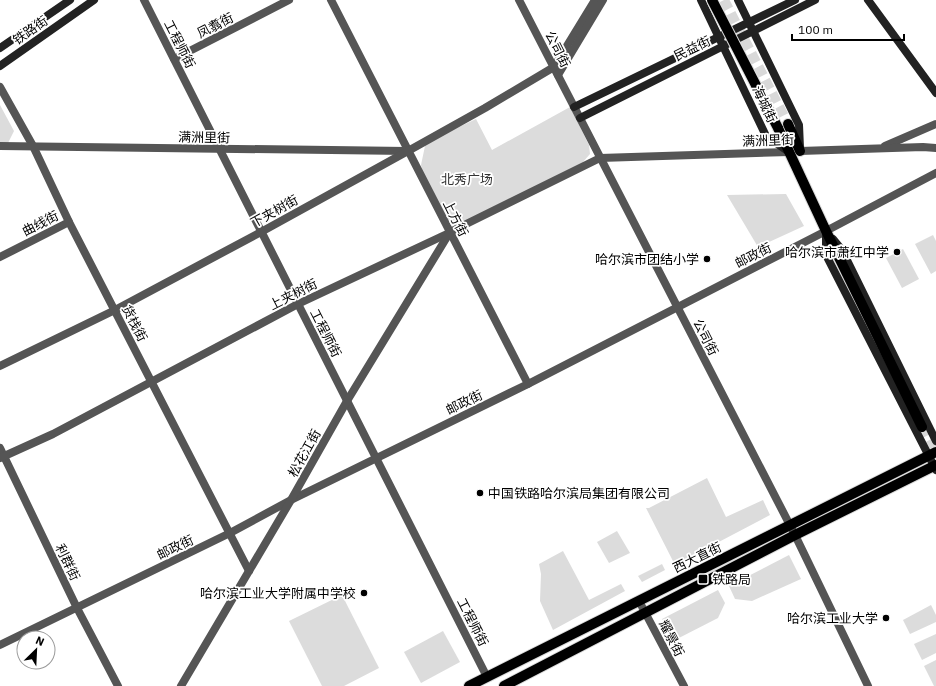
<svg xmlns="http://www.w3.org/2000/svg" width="936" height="686" viewBox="0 0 936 686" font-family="'IBM Plex Sans','Noto Sans SC',sans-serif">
<rect width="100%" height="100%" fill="#fff"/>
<g fill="#dcdcdc">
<path d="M0,105L14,131L8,143H0Z"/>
<path d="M570,107L589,145L590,154L583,162L456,226L448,223L423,174L421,165L425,146L431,140L476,119L492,150Z"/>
<path d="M786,194L804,226L758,247L727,195Z"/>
<path d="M933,235L936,241V271L931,274L915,244Z"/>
<path d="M903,249L919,279L902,288L886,258Z"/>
<path d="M707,478L726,517L763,500L770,515L675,565L646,508H649Z"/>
<path d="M617,531L630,553L609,563L597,542Z"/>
<path d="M563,551L589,600L621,584L625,591L553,630L540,601L541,574L539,564Z"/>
<path d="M789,555L801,579L752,601L735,599L729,586Z"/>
<path d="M662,564L665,570L642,582L638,576Z"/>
<path d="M718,590L725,603L718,618L673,641L662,619Z"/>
<path d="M342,595L379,668L344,686H322L289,621Z"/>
<path d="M931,605L936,615V622L910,634L903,620Z"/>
<path d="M443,631L460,662L421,683L404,652Z"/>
<path d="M936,634V653L922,660L914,644Z"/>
<path d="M936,660V686H934L924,666Z"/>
</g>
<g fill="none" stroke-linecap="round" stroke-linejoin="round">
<g stroke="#d9d9d9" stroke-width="10" stroke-dasharray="10 5" stroke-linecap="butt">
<path d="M724,0L788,124"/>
<path d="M922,427L936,454"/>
</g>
<g stroke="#dbdbdb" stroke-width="12">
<g id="primary">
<path d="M788,124L800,151"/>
<path d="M778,128L826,231L922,427"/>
<path d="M469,686L936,452"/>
<path d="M504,686L795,535L936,465"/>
</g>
</g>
<g stroke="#555" stroke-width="8">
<path d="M331,0L528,384"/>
<path d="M408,151L485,108L554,67"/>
<path d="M450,232L600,158"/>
</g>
<g stroke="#555" stroke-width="8">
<path d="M144,0L487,677"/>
<path d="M519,0L795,535L868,686"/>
<path d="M174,59L289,0"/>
<path d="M554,67L595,0"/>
<path d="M558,75L603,0"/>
<path d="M0,87L33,146L69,222L249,571"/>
<path d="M0,146L407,151"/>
<path d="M885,146L936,124"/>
<path d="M800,151L923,147L936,148"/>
<path d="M600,158L789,152"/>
<path d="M0,257L69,222"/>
<path d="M0,366L115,310L261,232L408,151"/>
<path d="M0,448L77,608L118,686"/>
<path d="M0,458L53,434L298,304L449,233"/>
<path d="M639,601L684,686"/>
<path d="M0,645L230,533L291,500L528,384L826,231L936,173"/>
<path d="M181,686L291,500L347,401L450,232"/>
</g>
<g stroke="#222" stroke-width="8">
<path d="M701,0L766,136L789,152"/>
<path d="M738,0L799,125L800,148"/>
<path d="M868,0L936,93"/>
<path d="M0,48L70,0"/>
<path d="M0,66L94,0"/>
<path d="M574,107L795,0"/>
<path d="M580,118L815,0"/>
<path d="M826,233V255L936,470"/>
<path d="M833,239L842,250L936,441"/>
</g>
<use href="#primary" stroke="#000" stroke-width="10"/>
<g stroke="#dbdbdb" stroke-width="12" stroke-linecap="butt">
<path id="primary-bridge" d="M712,0L778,128"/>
</g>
<use href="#primary-bridge" stroke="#000" stroke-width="10"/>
</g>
<g fill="#000" stroke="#fff" stroke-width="1.5">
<circle cx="897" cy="252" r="4"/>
<circle cx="707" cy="259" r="4"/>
<circle cx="480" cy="493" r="4"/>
<rect x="698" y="574" width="10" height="10" rx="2"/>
<circle cx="364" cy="593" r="4"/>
<circle cx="886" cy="618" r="4"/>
</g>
<g text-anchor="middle" stroke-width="3.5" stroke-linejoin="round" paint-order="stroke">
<g font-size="13" fill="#000" stroke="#fff">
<text transform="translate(215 25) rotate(-27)" y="5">凤翥街</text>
<text transform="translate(30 30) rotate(-35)" y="5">铁路街</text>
<text transform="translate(180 44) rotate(63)" y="5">工程师街</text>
<text transform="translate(692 48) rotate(-26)" y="5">民益街</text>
<text transform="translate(558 49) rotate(63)" y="5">公司街</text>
<text transform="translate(765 104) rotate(65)" y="5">海城街</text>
<text transform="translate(204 137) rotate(1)" y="5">满洲里街</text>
<text transform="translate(768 140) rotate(-2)" y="5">满洲里街</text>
<text transform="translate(274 211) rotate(-29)" y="5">下夹树街</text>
<text transform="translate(456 218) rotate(63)" y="5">上方街</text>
<text transform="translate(40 223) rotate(-27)" y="5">曲线街</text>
<text transform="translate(753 255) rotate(-27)" y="5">邮政街</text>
<text transform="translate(293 294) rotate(-27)" y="5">上夹树街</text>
<text transform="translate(135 323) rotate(63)" y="5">货栈街</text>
<text transform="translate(326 333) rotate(63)" y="5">工程师街</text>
<text transform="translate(706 337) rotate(63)" y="5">公司街</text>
<text transform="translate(464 402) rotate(-26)" y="5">邮政街</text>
<text transform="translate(304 453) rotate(-61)" y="5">松花江街</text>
<text transform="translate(175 547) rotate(-26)" y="5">邮政街</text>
<text transform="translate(697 557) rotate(-26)" y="5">西大直街</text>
<text transform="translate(68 562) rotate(64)" y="5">利群街</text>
<text transform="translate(473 622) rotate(63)" y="5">工程师街</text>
<text transform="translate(672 638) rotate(63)" y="5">耀景街</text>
</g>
<g font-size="13" fill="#333" stroke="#fff">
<text x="467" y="184">北秀广场</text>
</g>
<g font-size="13" fill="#000" stroke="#fff" text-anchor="end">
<text x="889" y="257">哈尔滨市萧红中学</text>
<text x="699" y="264">哈尔滨市团结小学</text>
<text x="488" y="498" text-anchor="start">中国铁路哈尔滨局集团有限公司</text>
<text x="712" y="584" text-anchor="start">铁路局</text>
<text x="356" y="598">哈尔滨工业大学附属中学校</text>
<text x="878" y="623">哈尔滨工业大学</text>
</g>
</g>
<g transform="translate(36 650) rotate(24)"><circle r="19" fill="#ffffff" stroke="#999999"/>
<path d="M0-3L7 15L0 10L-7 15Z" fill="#000000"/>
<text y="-6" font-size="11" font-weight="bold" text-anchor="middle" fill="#000000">N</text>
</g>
<path d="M792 34v6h112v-6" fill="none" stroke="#000000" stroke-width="2"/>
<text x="798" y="34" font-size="12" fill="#000000" stroke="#ffffff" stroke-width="3" paint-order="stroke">100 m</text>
</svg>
